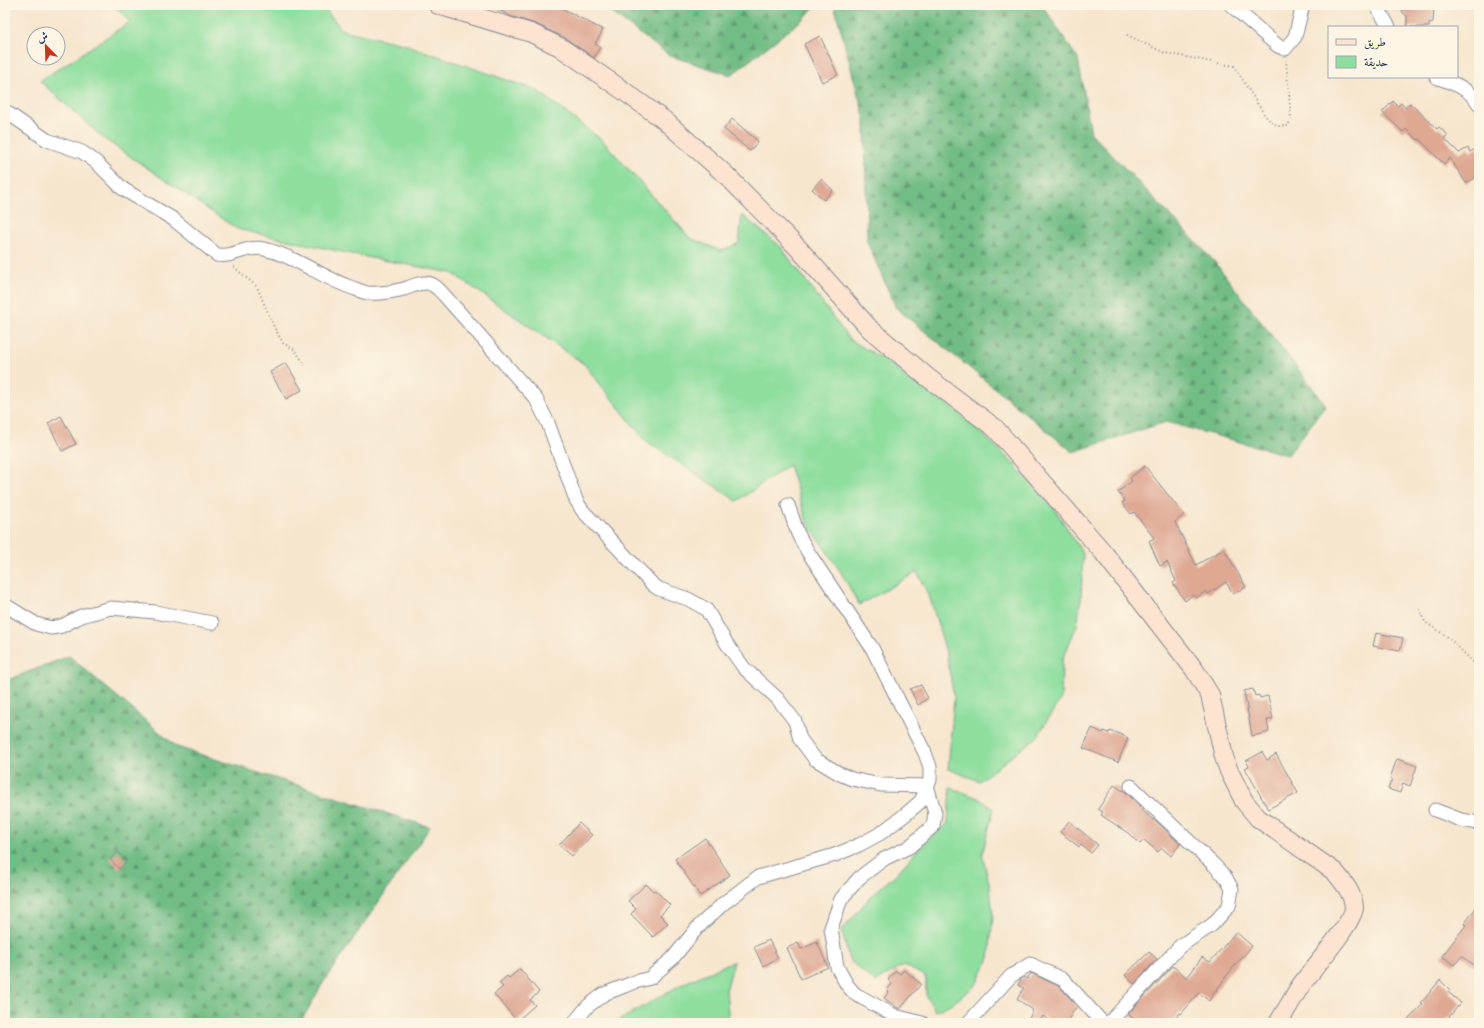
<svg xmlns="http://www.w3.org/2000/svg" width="1484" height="1028" viewBox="0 0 1484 1028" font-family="'IM FELL French Canon',Amiri,serif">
<defs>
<pattern id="forest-firs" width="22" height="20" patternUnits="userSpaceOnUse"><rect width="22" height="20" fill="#72bd85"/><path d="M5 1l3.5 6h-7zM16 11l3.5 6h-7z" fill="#5d9a70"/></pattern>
</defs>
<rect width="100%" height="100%" fill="#fcf5e5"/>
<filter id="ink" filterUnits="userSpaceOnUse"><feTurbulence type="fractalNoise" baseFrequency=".025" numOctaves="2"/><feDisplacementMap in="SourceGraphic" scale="8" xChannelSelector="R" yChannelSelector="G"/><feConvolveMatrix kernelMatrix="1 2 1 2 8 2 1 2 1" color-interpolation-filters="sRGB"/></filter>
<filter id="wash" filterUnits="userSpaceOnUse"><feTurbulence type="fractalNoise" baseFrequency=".012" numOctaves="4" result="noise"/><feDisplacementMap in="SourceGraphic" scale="16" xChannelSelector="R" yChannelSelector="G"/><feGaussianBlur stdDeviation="0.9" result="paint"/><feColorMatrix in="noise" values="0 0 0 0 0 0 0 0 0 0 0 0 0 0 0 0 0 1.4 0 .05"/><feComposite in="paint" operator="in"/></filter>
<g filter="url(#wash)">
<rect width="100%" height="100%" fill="#f6e6cd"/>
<g fill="#8ede9e" stroke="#54867e">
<path d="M114,5H322L342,30L407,45L538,91L603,141L690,238L721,251L739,243L742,215L780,246L850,340L885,360L947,402L1004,454L1053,506L1083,554L1081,599L1077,625L1062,661L1061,698L1037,737L979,781L948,769L954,698L947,656L931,601L917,572L859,605L842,574L807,522L789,465L737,501L645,440L584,364L452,273L361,256L237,229L103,138L40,81L130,22Z"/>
<path d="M950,787L978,798L994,809L982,854L990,887L993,915L989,958L976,985L953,1003L935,1011L926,995V977L904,965L875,982L849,960L842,930L871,896L895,875L923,844L948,823Z"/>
<path d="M734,961L726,991L729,1023H620V1020L678,986Z"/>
</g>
<g fill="url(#forest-firs)" stroke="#467672">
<path d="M601,5H816L803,19L731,75L670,56Z"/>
<path d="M834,5H1042L1078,59L1091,133L1213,260L1326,405L1288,455L1166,422L1073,452L896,308L867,242L865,120Z"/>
<path d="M69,656L177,747L430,827L323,983L300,1023H5V681Z"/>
</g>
<g id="blocks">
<g fill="#dea893">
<path d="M490,5H556L603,30L595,44L600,47L594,58L565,38L536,24L510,16Z"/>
<path d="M1402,5H1434L1433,22L1429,24V27H1407V16L1402,12Z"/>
<path d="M820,36L838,75L822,82L804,44Z"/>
<path d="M1393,101L1398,106L1401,103L1405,108L1410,103L1437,129L1439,127L1448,135L1444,138L1459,153L1468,148L1470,152L1479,147V175L1466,183L1450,158L1444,164L1419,139L1418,140L1406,129L1403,132L1382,112Z"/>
<path d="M732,119L758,141L750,151L724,129Z"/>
<path d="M821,179L833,190L824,200L812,189Z"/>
<path d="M286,363L302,390L286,399L270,372Z"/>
<path d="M61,416L76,444L62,451L48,423Z"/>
<path d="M1145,466L1184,515L1175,522L1196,565L1224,549L1246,587L1233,594L1226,582L1208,594L1206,591L1196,598L1193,595L1185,601L1173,583L1176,581L1167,562L1160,566L1155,555L1149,541L1154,538L1134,512L1131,514L1122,503L1125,501L1118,492L1132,481L1130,478Z"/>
<path d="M1376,633L1403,638L1400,651L1373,646Z"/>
<path d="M921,685L928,698L918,705L910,689Z"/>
<path d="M1253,689L1255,696L1259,695L1260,698L1268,696L1273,719L1267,720L1269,732L1252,736L1244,691Z"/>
<path d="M1092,728L1103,733L1104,731L1109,733L1110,731L1115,733V732L1128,738L1118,762L1083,748Z"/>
<path d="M1262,752L1267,760L1276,754L1298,793L1268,809L1245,768L1249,766L1246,761Z"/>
<path d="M1397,759L1417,766L1410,786L1403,783L1400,793L1388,789L1392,779L1390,778Z"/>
<path d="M1114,785L1128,794L1140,806L1139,807L1153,820L1154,819L1180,844L1171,856L1162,848L1158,852L1144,840L1140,844L1128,833L1101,815L1103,812L1098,809Z"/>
<path d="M1069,821L1098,845L1091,853L1081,845L1079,847L1060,832Z"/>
<path d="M579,823L592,835L572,856L559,845Z"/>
<path d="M705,838L730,875L700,896L675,859Z"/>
<path d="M118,852L127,861L119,869L110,859Z"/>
<path d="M646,884L653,891L655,890L670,905L660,915L668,923L653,937L631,914L636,909L628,901Z"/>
<path d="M1479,904V969L1462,956L1454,965L1442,956L1466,925L1464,924Z"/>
<path d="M1236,932L1252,946L1227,975L1209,1001L1199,993L1181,1014L1180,1013L1171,1023H1139L1128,1014L1173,966L1187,978L1202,957L1210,962Z"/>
<path d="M769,940L778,958L763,966L754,947Z"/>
<path d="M817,942L828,967L801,979L787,948L798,943L801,949Z"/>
<path d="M1149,952L1157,959L1134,984L1125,975Z"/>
<path d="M520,969L539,992L530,1000L535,1005L517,1021L494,994L503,987L499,983L507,976L509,978Z"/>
<path d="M904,970L921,984L900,1009L896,1007L884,998L889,992L887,990L892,984L888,980L896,971L900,974Z"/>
<path d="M1031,973L1060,987L1077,1006L1066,1023H1054L1043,1016L1039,1023H1027L1033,1010L1017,999L1024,988L1018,985L1021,979L1024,977L1027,979Z"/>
<path d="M1440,980L1450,990L1448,992L1461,1003L1459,1005L1444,1023H1405L1423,1004L1421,1003Z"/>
</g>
</g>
</g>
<g filter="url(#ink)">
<use href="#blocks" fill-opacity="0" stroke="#888a96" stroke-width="1"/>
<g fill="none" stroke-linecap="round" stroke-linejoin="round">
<g stroke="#888a96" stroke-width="15">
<g id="minor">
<path d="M1231,5L1278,46L1285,49L1295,37L1303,5"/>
<path d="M1376,5L1389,27"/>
<path d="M1436,77C1453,83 1469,88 1479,104"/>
<path d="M5,111L47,140L82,152L96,162L123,189L173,219L217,255C233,258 247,245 264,249C295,256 321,277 350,287C356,289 362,292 367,293C379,294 392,292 404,289C411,287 419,282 427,283C435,284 439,290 444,295L536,399L548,423L576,500L582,510L653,585L659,589L688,599L706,609L727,644L744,668L777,698L795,721L800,739L815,759L840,774L852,779L881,785L927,786L935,813L933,826L909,847L884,859L859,878L841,899L831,928L837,967L847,985L855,994L895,1016L922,1023"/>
<path d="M5,605L36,624L51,628L62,626L81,616L111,608L155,612L212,623"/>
<path d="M1435,810L1461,820L1479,823"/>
<path d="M575,1023L577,1019L588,1006L604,994L635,982L650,978L672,959L699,926L724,903L758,877L835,855L859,845L881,833L906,814L921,801L930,780V767L925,753L872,648L808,552L798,534L788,505"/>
<path d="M968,1023L1011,976L1030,964L1064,980L1103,1023"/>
<path d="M1109,1023L1180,946L1212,925L1229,906L1232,889L1226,878L1214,865L1131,786"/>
</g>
</g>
<g stroke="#888a96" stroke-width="20">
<path id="secondary" d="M438,5L531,33L560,47L621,89L664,120L726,175L798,248L870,329L927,377L995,428L1103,552L1194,669L1210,695L1224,757L1229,771L1244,801L1258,818L1335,872C1343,882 1353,893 1354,907C1355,921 1309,973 1299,988C1292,1000 1285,1012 1278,1023"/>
</g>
<g stroke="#888a96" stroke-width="2" stroke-dasharray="1 3" stroke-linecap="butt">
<path d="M1127,35L1165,53L1234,66L1264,114L1271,122L1279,126H1288L1291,119L1286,60"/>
<path d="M234,267L257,287L274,327L283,343L295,350L305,365"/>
<path d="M1420,609L1425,622L1449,638L1475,664L1479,681"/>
</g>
<use href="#minor" stroke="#fff" stroke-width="13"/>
<use href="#secondary" stroke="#fde4d1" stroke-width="18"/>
</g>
</g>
<rect width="1484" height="1028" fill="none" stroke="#fcf5e5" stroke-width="20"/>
<rect x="1328" y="26" width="130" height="52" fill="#fcf5e5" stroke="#a2a6af"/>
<rect x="1336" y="39" width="20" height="6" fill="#fde4d1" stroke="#a2a6af"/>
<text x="1364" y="46" font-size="12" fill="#1b2f5e">طريق</text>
<rect x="1336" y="56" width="20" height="12" fill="#8ede9e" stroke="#a2a6af"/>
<text x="1364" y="66" font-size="12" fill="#1b2f5e">حديقة</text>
<g transform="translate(46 46) rotate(337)"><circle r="19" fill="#fcf5e5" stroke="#a2a6af"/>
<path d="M0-3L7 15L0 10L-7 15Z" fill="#c8321e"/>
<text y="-6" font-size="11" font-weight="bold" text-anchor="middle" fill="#1b2f5e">ش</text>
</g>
</svg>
